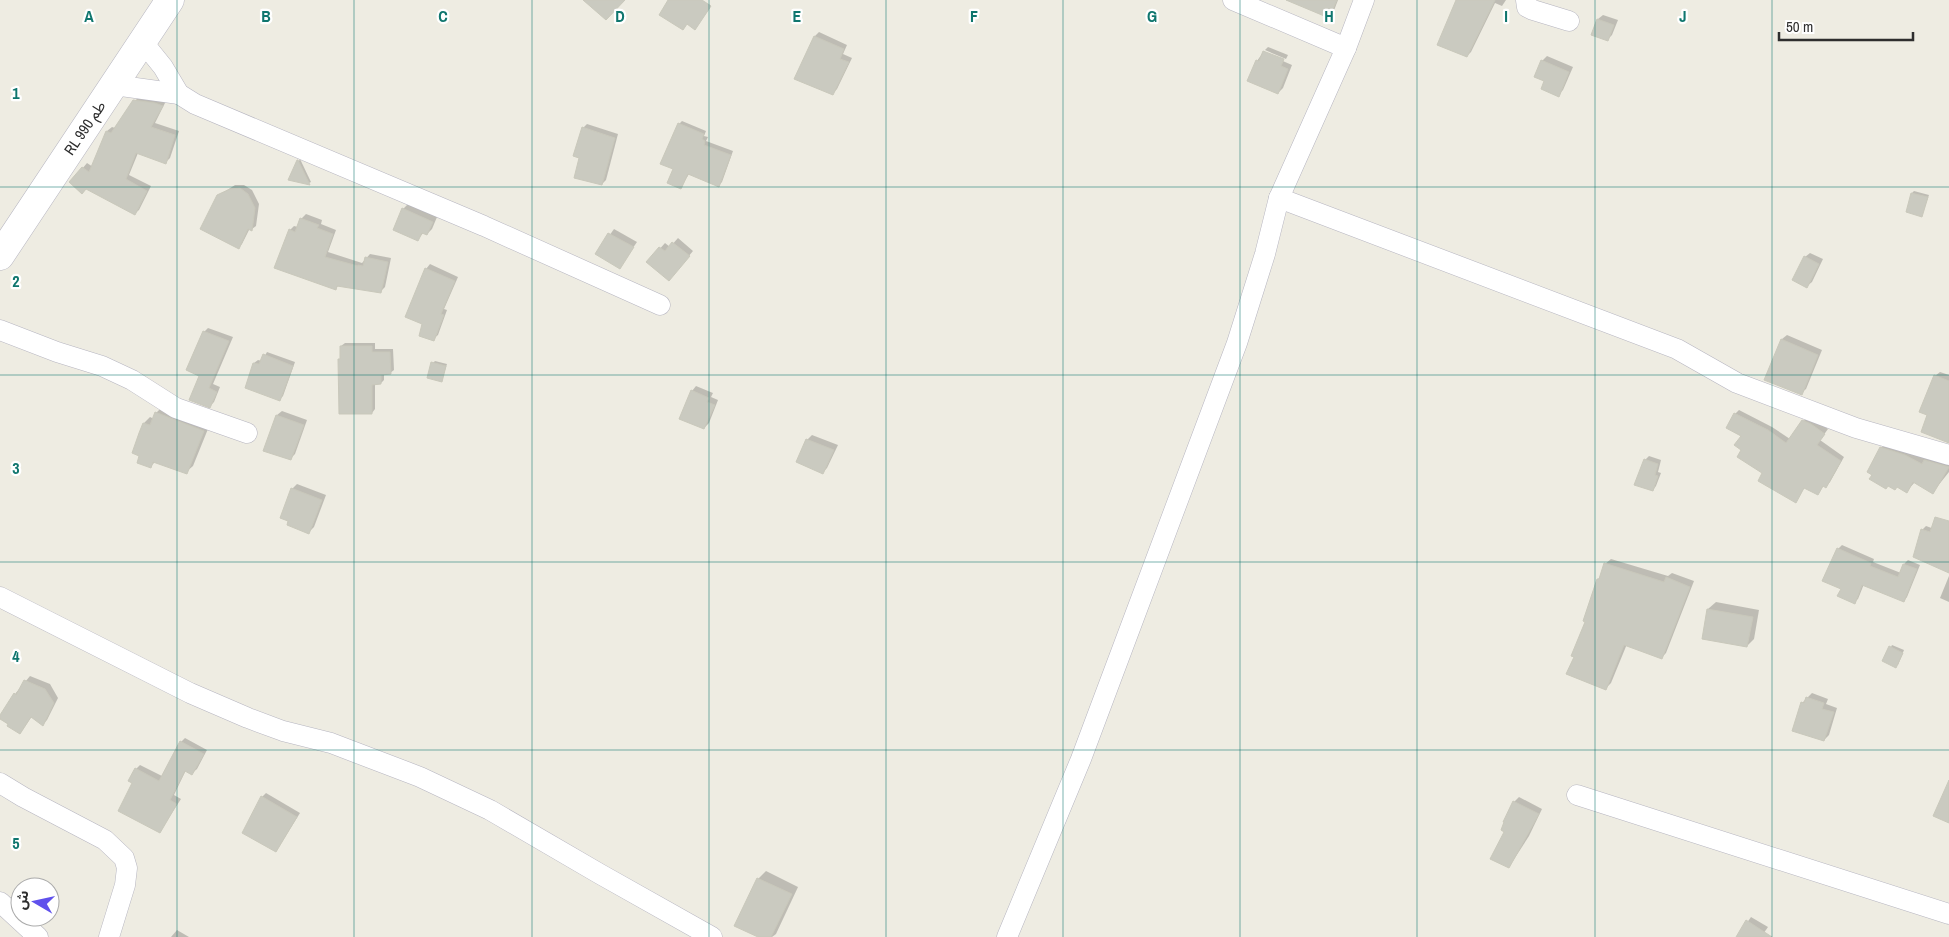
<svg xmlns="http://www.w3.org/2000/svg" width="1949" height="937" viewBox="0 0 1949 937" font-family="'Archivo Narrow','Noto Sans Arabic',sans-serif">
<rect width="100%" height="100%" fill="#eeece2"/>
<g fill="#0003">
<path d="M1304,0H1338L1333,13L1328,17Z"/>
<path d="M1459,0H1506L1502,6L1495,3L1471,52L1467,56Z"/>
<path d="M1603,15L1618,20L1612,35L1607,40L1598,19Z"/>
<path d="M819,32L847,45L843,54L852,58L837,89L833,93L796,79L815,36Z"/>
<path d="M1268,47L1288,55L1286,59L1265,50Z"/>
<path d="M1264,51V53L1292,65L1283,88L1278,93L1257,61Z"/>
<path d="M1547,56L1573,67L1563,90L1558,95L1546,81L1542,61Z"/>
<path d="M139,96L166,101L155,123L179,131L170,158L166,162L138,153L129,175L151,186L139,210L134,214L87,188L71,182L87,163L93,167L107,131L112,127L115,128Z"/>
<path d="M682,121L706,131L704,136L708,137L706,141L733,151L722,182L719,185L689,174L680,188L674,168L679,124Z"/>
<path d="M587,124L618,134L606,180L602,184L580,157L583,128Z"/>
<path d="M300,159L311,182L309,183L290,179Z"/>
<path d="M235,185H244L252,190L259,204L256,226L252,229L250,228L242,244L238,248L218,196Z"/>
<path d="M1914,191L1929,195L1922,215L1912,193Z"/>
<path d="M408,204L437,217L432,229L427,234L424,232L418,239L403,209Z"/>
<path d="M306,214L322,220L321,224L336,230L328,252L362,263L370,254L391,258L385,287L381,291L339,285L335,289L290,230L294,226L298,227L301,219Z"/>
<path d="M614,229L637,242L620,267L597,253Z"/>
<path d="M678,238L693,251L673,275L648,262L665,243L670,247Z"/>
<path d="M1810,253L1823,259L1812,282L1807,286L1805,257Z"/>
<path d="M430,264L458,277L444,309L447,310L438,335L433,339L424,324L426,269Z"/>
<path d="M208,328L233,337L213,384L220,387L214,402L210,406L201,375L204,332Z"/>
<path d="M1787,335L1822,350L1806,389L1801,393L1766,380L1782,339Z"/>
<path d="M345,343H375V349H393L394,370L390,373H384V380L381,383H375V409L372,413L341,358V346Z"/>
<path d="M267,352L295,362L283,396L280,399L254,363L258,360L262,361Z"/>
<path d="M435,361L447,364L442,380L433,363Z"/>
<path d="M1940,372L1949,375V441L1935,376Z"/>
<path d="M696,386L713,393L711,397L718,400L709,423L704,428L692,391Z"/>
<path d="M162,407L210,424L193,466L186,472L156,461L150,467L144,423L150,417L154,419L156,413Z"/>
<path d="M1739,410L1772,427L1790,439L1807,417L1816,420L1828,429L1820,440L1844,457L1830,482L1826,486L1824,485L1817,494L1805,487L1795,501L1763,472L1743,449L1742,435L1735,414Z"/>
<path d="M282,411L307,420L295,454L290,459L265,450L277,415Z"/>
<path d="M812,435L838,445L827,468L822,473L807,440Z"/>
<path d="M1887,442L1949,460V472L1933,492L1915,482L1906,492L1881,448Z"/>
<path d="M1649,456L1661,460L1658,472L1661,473L1656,486L1653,490L1645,460Z"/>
<path d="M297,484L326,495L314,527L309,532L292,489Z"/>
<path d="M1926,526L1943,532L1949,551V572L1922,530Z"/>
<path d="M1842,545L1874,559L1873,562L1901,573L1904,564L1908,560L1920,565L1907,597L1904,601L1864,584L1858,599L1854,602L1842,588L1838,549Z"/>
<path d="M1611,559L1668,576L1672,573L1694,581L1666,653L1661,658L1627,644L1611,683L1606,688L1575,656L1598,579L1602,576L1605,564Z"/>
<path d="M1949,576V602L1940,598Z"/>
<path d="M1716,602L1759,610L1754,639L1747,646L1708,609Z"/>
<path d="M1892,645L1904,650L1898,665L1884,661Z"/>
<path d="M30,676L50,684L58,698L47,720L43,724L32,716L20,733L0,718L15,694Z"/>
<path d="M1812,693L1828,699L1826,704L1837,708L1829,735L1824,740L1802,703Z"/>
<path d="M185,738L207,750L197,769L192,773L186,770L174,795L181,799L160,831L134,783L136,769L140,765L162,776L181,742Z"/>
<path d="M266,793L300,813L276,851L262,797Z"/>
<path d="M1519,797L1542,809L1529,836L1509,867L1505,831L1514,802Z"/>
<path d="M766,871L798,887L776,934L772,937H761L736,925L758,879Z"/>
<path d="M1751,917L1768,927L1761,937H1737Z"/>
<path d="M177,930L189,937H171Z"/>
</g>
<g fill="#cacac0" stroke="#c9c8bb">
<path d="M583,0H625L606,20Z"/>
<path d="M668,0H702L711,6L695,30L687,24L683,30L659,15Z"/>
<path d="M1286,0H1337L1329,18Z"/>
<path d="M1456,0H1495L1467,57L1437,45Z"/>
<path d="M1597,19L1614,25L1608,41L1591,35Z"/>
<path d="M814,36L844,49L840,59L849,62L833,95L794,79Z"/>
<path d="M1263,51L1284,59L1281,66L1288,69L1278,94L1247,81L1256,60L1259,61Z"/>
<path d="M1541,60L1569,72L1559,97L1541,89L1544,81L1534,77Z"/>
<path d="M133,100L155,103L163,106L151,127L175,135L166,164L136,153L126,179L147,191L135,215L86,189L82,194L69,182L82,167L89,172L106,131L111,133Z"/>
<path d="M678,123L704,134L702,139L705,141L704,145L731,155L719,187L688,174L681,189L667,183L673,169L660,164Z"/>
<path d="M582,127L615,138L602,185L574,178L579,158L573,156Z"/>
<path d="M297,160H298L310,185L288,180Z"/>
<path d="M240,188L248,194L255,208L252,231L248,229L239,249L200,229L217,195L230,189Z"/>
<path d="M1911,193L1928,197L1922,217L1906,212Z"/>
<path d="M402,208L433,222L427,235L422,233L418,241L393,230Z"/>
<path d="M300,218L319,225L317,228L333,234L325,257L358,266V265L363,266L365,257L388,262L381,293L337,286L336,290L274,268L289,229L295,232Z"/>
<path d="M608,233L634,247L620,269L595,254Z"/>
<path d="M672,242L690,256L669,281L646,262L659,247L665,251Z"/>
<path d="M1804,256L1819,264L1807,288L1792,280Z"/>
<path d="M425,268L455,281L441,314L444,315L434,341L419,336L422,324L405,317Z"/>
<path d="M203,331L229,341L209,388L217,392L210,408L189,400L199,376L186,370Z"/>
<path d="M1781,339L1818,355L1802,395L1764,380Z"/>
<path d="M340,346H372V352H390L391,374L381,375V384L372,385V414H339L338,359H340Z"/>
<path d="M263,354L293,366L280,401L245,388L253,363L259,364Z"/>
<path d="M431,362L446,366L442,382L427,378Z"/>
<path d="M1934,375L1949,381V443L1921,432L1927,415L1919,412Z"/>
<path d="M691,390L709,398L707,402L715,405L704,429L679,419Z"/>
<path d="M155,412L204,431L187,474L153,462L151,468L137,463L139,456L132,453L139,433L143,423L150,425Z"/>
<path d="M1734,413L1768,430L1786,443L1802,420L1811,424L1825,434L1817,445L1841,461L1826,488L1823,486L1818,495L1804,488L1796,503L1758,481L1762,473L1737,457L1741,450L1734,445L1741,436L1726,428Z"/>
<path d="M276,415L304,425L291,460L263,451Z"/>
<path d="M806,439L834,450L823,474L796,462Z"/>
<path d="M1880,447L1905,455L1922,464L1924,460L1949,467L1933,494L1913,482L1907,493L1897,487L1895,490L1888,486L1886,489L1869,479L1872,475L1867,472Z"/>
<path d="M1644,459L1658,464L1655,475L1658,476L1653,491L1634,485Z"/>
<path d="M291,488L322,500L309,534L287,525L288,521L280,518Z"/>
<path d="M1935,517L1949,521V573L1913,557L1921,529L1930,532Z"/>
<path d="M1837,548L1871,563L1870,566L1898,577L1903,564L1917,569L1904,602L1862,585L1855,604L1837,596L1841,589L1822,581Z"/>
<path d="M1604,563L1664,582L1666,577L1690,587L1662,659L1624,645L1606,690L1566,674L1574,657L1571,656L1585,622L1583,621L1597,579H1599Z"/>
<path d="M1707,609L1753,617L1747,647L1702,639Z"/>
<path d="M1889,646L1903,653L1896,668L1882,661Z"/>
<path d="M24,680L45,689L54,703L43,726L31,717L20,734L7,726L8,724L0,719V715L14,693L16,695Z"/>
<path d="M1806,697L1824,703L1822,709L1834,712L1824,741L1792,731L1801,702L1804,703Z"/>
<path d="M180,741L204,754L192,775L185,771L170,800L177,804L160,833L118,811L132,783L128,781L135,768L159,781Z"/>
<path d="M1949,780V823L1933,816Z"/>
<path d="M261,796L297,817L276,852L242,833Z"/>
<path d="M1513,801L1539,814L1509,868L1490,859L1504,832L1501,830L1504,822H1503Z"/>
<path d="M757,878L792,894L771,937H758L734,926Z"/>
<path d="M1746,920L1772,937H1736Z"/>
</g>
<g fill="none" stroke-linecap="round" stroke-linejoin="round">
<g stroke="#b6b5c0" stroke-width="21">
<g id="street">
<path d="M1233,0L1346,48"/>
<path d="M1526,0L1527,7L1533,10L1569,21"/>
<path d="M142,41L163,67L179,94L195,104L484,226L660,305"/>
<path d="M114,85L179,94"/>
<path d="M1279,198L1677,349L1737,383L1856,428L1949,455"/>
<path d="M0,330L57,352L102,366L132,380L176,408L247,433"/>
<path d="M0,597L190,693L248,718L283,731L331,743L420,777L490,810L600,874L712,937"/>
<path d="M0,783L23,797L105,840L124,858L127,868L125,885L109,937"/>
<path d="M1577,795L1949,914"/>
<path d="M0,902L38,937"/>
<path d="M1007,937L1081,759L1237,343L1265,254L1279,198L1346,48L1364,0"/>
</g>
</g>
<g stroke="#b6b5c0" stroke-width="29">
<path id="secondary" d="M0,256L170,0"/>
</g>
<use href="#street" stroke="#fff" stroke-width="20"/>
<use href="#secondary" stroke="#fff" stroke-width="28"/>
</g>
<path fill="none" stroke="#0f766e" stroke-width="1" stroke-opacity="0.55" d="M177,0V937M354,0V937M532,0V937M709,0V937M886,0V937M1063,0V937M1240,0V937M1417,0V937M1595,0V937M1772,0V937M0,187H1949M0,375H1949M0,562H1949M0,750H1949"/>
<g text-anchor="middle" stroke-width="4.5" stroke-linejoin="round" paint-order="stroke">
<g font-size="15" fill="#2e2e2e" stroke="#fff">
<text transform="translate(85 128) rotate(-56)" y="5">RL طم 990</text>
</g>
</g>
<g font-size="16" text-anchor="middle" font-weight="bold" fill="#0f766e" stroke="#fff" stroke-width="4.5" stroke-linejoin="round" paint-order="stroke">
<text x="89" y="22">A</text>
<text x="266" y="22">B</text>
<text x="443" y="22">C</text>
<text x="620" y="22">D</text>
<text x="797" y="22">E</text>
<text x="974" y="22">F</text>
<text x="1152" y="22">G</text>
<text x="1329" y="22">H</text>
<text x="1506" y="22">I</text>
<text x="1683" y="22">J</text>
<text x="16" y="99">1</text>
<text x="16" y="287">2</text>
<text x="16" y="474">3</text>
<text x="16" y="662">4</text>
<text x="16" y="849">5</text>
</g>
<g transform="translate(35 902) rotate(279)"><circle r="24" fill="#ffffff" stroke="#ababab"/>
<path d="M0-4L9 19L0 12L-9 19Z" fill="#6051ec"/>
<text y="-8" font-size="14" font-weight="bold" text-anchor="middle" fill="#2e2e2e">ش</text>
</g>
<path d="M1779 32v8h134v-8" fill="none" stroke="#2e2e2e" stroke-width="2.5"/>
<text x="1786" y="32" font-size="15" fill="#2e2e2e" stroke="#ffffff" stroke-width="4" paint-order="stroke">50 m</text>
</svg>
